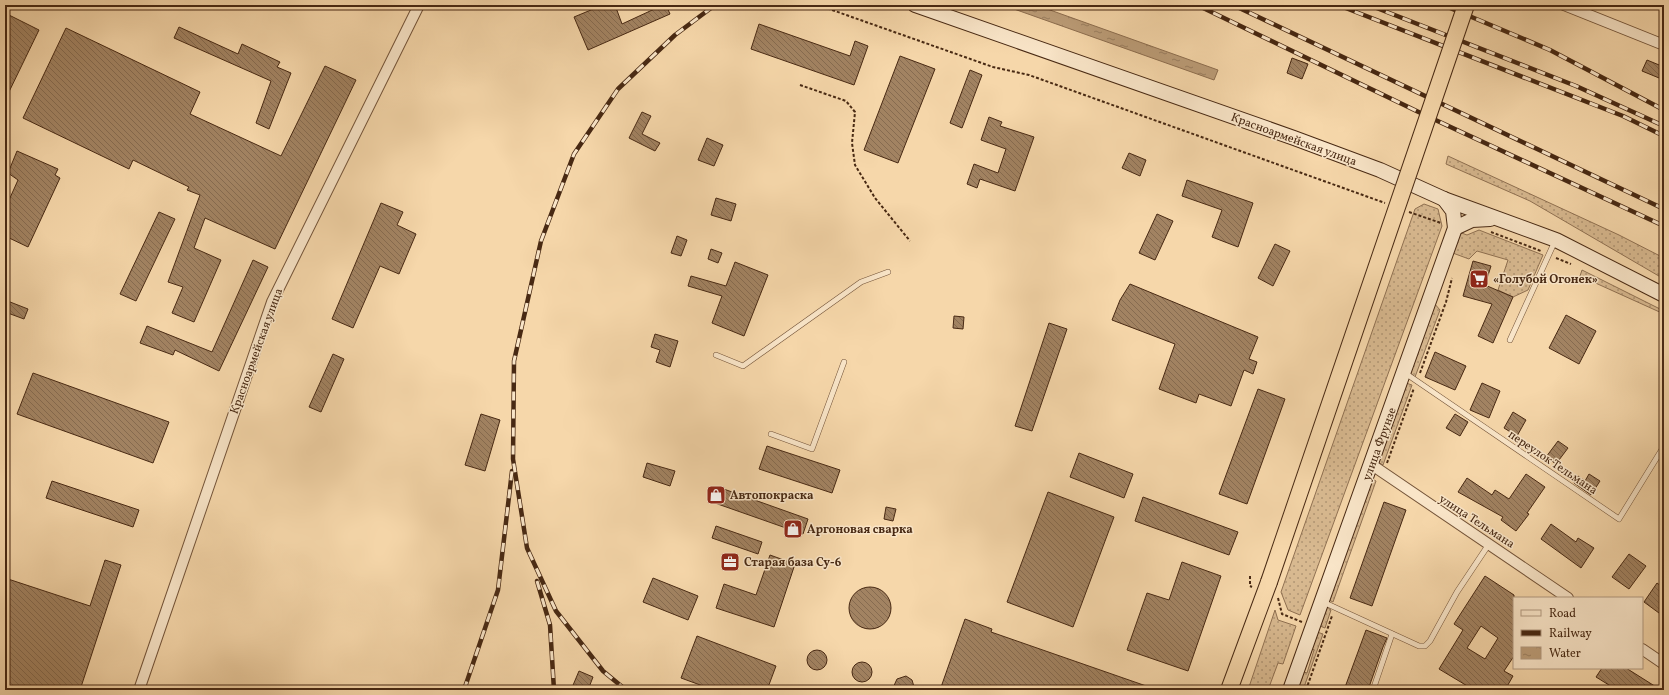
<svg xmlns="http://www.w3.org/2000/svg" width="1669" height="695" viewBox="0 0 1669 695" font-family="Vollkorn,serif">
<defs>
<pattern id="grass-dots" width="8" height="8" patternUnits="userSpaceOnUse"><rect width="8" height="8" fill="#d8b990"/><path d="M2 2h.1M6 6h.1" fill="none" stroke="#b19674" stroke-width="1.8" stroke-linecap="round"/></pattern>
<pattern id="water-ripples" width="26" height="14" patternUnits="userSpaceOnUse"><rect width="26" height="14" fill="#bb9c77"/><path d="M2 4q2-2 4 0t4 0M15 11q2-2 4 0t4 0" fill="none" stroke="#9a7f60"/></pattern>
<pattern id="building-back-hatch" width="6" height="6" patternUnits="userSpaceOnUse"><rect width="6" height="6" fill="#a28362"/><path d="M-1 5l2 2M0 0l6 6M5-1l2 2" fill="none" stroke="#866b50"/></pattern>
</defs>
<rect width="100%" height="100%" fill="#f6d7aa"/>
<filter id="stains"><feTurbulence type="fractalNoise" baseFrequency=".005" numOctaves="4"/><feColorMatrix values="0 0 0 0 .2 0 0 0 0 .09 0 0 0 0 .02 0 0 0 .5 -.17"/></filter>
<radialGradient id="worn" r=".72"><stop offset=".6" stop-color="#630" stop-opacity="0"/><stop offset="1" stop-color="#630" stop-opacity=".3"/></radialGradient>
<g fill="url(#grass-dots)" stroke="#907152">
<path d="M1448,156L1619,235L1664,258V279L1530,201L1446,164Z"/>
<path d="M1424,204L1438,209L1442,226L1300,615L1288,610L1281,592L1415,209Z"/>
<path d="M1479,230L1543,255L1528,290L1513,297L1498,290L1508,260L1477,251L1469,259L1450,252L1459,232L1467,235Z"/>
<path d="M1582,270L1664,311V314L1580,276Z"/>
<path d="M1434,303L1440,310L1415,377L1410,373Z"/>
<path d="M1406,383L1412,385L1383,465L1378,462Z"/>
<path d="M1370,478L1376,481L1333,602L1329,600Z"/>
<path d="M1327,607L1331,610L1325,628L1320,626Z"/>
<path d="M1275,610L1278,620L1296,626L1283,664L1278,663L1268,690H1248Z"/>
<path d="M1317,632L1323,634L1303,690H1297L1304,672L1307,673L1314,650L1312,648Z"/>
</g>
<path fill="url(#water-ripples)" stroke="#8d6e4f" d="M1016,5H1036L1218,70L1214,80L1014,9Z"/>
<g fill="url(#building-back-hatch)" stroke="#482913" fill-rule="evenodd">
<path d="M603,5H615L622,24L663,5H666L670,14L588,50L574,17Z"/>
<path d="M5,13L39,30L5,100Z"/>
<path d="M759,24L850,56L855,41L868,46L854,85L751,49Z"/>
<path d="M179,27L238,54L242,44L280,62L277,67L291,73L269,129L256,123L271,81L174,38Z"/>
<path d="M66,28L200,92L190,114L281,156L325,66L356,80L275,249L205,218L194,248L221,260L194,322L172,313L183,287L168,282L200,195L187,190L189,187L133,160L129,169L23,118Z"/>
<path d="M900,56L935,69L898,163L864,150Z"/>
<path d="M1292,58L1308,64L1302,79L1287,73Z"/>
<path d="M1647,60L1664,67V80L1642,71Z"/>
<path d="M970,70L982,75L962,128L950,123Z"/>
<path d="M642,112L651,116L642,134L660,143L655,151L629,138Z"/>
<path d="M989,117L1002,122L1000,126L1034,137L1015,191L980,179L977,188L967,184L974,164L998,173L1006,149L981,140Z"/>
<path d="M707,138L723,145L714,166L698,160Z"/>
<path d="M17,151L58,169L55,175L60,178L28,247L5,236V209L18,180L8,173Z"/>
<path d="M1129,153L1146,160L1140,176L1122,168Z"/>
<path d="M1187,180L1253,203L1238,247L1212,237L1222,210L1182,196Z"/>
<path d="M716,198L736,204L731,221L711,215Z"/>
<path d="M381,203L403,212L397,225L416,234L399,274L380,266L353,328L332,319Z"/>
<path d="M159,212L175,219L136,301L120,294Z"/>
<path d="M1157,214L1173,221L1155,260L1139,253Z"/>
<path d="M677,236L687,240L681,256L671,253Z"/>
<path d="M1275,244L1290,251L1273,286L1258,278Z"/>
<path d="M711,249L722,253L718,263L708,259Z"/>
<path d="M253,260L268,267L219,371L175,350L173,355L140,343L147,326L212,352Z"/>
<path d="M1473,261L1491,266L1485,285L1513,297L1493,343L1478,336L1492,304L1463,296Z"/>
<path d="M735,262L768,275L744,336L712,323L722,296L688,286L691,276L726,286Z"/>
<path d="M1130,284L1258,337L1249,359L1257,362L1253,374L1244,370L1231,406L1199,394L1196,403L1159,389L1175,344L1112,320L1120,300Z"/>
<path d="M5,300L28,309L24,319L5,312Z"/>
<path d="M1566,315L1596,331L1579,364L1549,348Z"/>
<path d="M954,316L964,317L963,329L953,328Z"/>
<path d="M1049,323L1067,329L1032,431L1015,426Z"/>
<path d="M655,334L678,341L670,367L656,362L660,350L651,347Z"/>
<path d="M1435,352L1466,366L1455,390L1425,377Z"/>
<path d="M333,354L344,359L321,412L309,407Z"/>
<path d="M33,373L169,422L153,463L17,414Z"/>
<path d="M1482,383L1500,391L1489,418L1470,410Z"/>
<path d="M1258,389L1285,399L1247,504L1219,494Z"/>
<path d="M1513,412L1526,420L1517,436L1504,428Z"/>
<path d="M481,414L500,420L485,471L465,465Z"/>
<path d="M1455,414L1468,422L1460,436L1446,428Z"/>
<path d="M1558,441L1568,448L1556,464L1546,457Z"/>
<path d="M767,446L840,470L832,493L759,469Z"/>
<path d="M1079,453L1133,474L1124,498L1070,477Z"/>
<path d="M647,463L675,471L670,486L643,477Z"/>
<path d="M1526,474L1545,487L1527,513L1529,514L1516,531L1501,520L1503,517L1458,492L1467,478L1492,495L1495,490L1509,499Z"/>
<path d="M1589,474L1600,481L1591,495L1574,483L1578,476L1585,481Z"/>
<path d="M52,481L139,510L133,527L46,498Z"/>
<path d="M718,487L808,519L803,534L712,502Z"/>
<path d="M1048,492L1114,517L1073,627L1007,602Z"/>
<path d="M1143,497L1238,532L1229,555L1135,521Z"/>
<path d="M1384,502L1406,510L1372,606L1350,598Z"/>
<path d="M886,507L896,509L893,521L884,519Z"/>
<path d="M1551,524L1576,542L1578,538L1594,548L1581,568L1541,539Z"/>
<path d="M716,526L762,542L758,554L712,538Z"/>
<path d="M1629,554L1646,566L1629,589L1612,577Z"/>
<path d="M770,555L795,564L774,627L716,608L724,584L756,595Z"/>
<path d="M105,560L121,565L80,690H5V578L90,606Z"/>
<path d="M1182,562L1221,576L1188,671L1127,650L1147,593L1169,600Z"/>
<path d="M1485,576L1514,595V656L1504,671L1513,676L1505,690H1474L1439,669L1463,630L1454,624ZM1481,626L1498,638L1485,659L1467,648Z"/>
<path d="M653,578L698,596L688,620L643,602Z"/>
<path d="M1657,583L1664,588V606L1659,613L1644,602Z"/>
<circle cx="870" cy="608" r="21"/>
<path d="M965,619L992,629L991,632L1152,688V690H940Z"/>
<path d="M1366,630L1387,638L1383,647L1368,690H1344Z"/>
<path d="M697,636L776,666L767,690H714L681,678Z"/>
<circle cx="817" cy="660" r="10"/>
<circle cx="862" cy="672" r="10"/>
<path d="M1602,668H1626L1661,690H1617L1596,677Z"/>
<path d="M579,671L593,677L588,690H571Z"/>
<path d="M906,676L912,680L915,690H892L897,679Z"/>
</g>
<g fill="none" stroke-linecap="round" stroke-linejoin="round">
<g stroke="#745439" stroke-width="6">
<g id="service">
<path d="M1510,340L1555,241"/>
<path d="M716,355L743,366L861,282L888,272"/>
<path d="M1405,373L1619,519L1664,446"/>
<path d="M771,434L812,449L844,362"/>
<path d="M1323,602L1419,646H1425L1430,641L1457,592L1489,544"/>
<path d="M1373,690L1392,634"/>
</g>
</g>
<g stroke="#745439" stroke-width="12">
<g id="minor">
<path d="M1564,5L1664,45"/>
<path d="M1372,465L1568,598"/>
<path d="M1642,649L1664,664"/>
<path d="M139,690L272,302L419,5"/>
</g>
</g>
<g stroke="#482913" stroke-width="16">
<g id="secondary">
<path d="M915,5L1294,138L1380,170L1444,199L1556,240L1664,295"/>
<path d="M1455,228L1472,220L1490,219"/>
<path d="M1290,690L1455,228L1453,211L1444,199"/>
</g>
</g>
<g stroke="#482913" stroke-width="18">
<path id="trunk" d="M1229,690L1269,582"/>
</g>
<g stroke="#482913" stroke-width="2" stroke-dasharray="3 2" stroke-linecap="butt">
<path d="M818,5L993,67L1029,75L1385,203"/>
<path d="M800,85L846,101L855,112L852,143L855,165L875,198L910,241"/>
<path d="M1409,212L1441,223"/>
<path d="M1491,232L1541,251"/>
<path d="M1556,258L1571,264"/>
<path d="M1420,373L1446,302L1452,278"/>
<path d="M1387,463L1414,388"/>
<path d="M1250,576V586L1252,587"/>
<path d="M1278,598L1282,614L1302,622"/>
<path d="M1306,690L1332,616"/>
</g>
<use href="#service" stroke="#f9e5c8" stroke-width="5"/>
<use href="#minor" stroke="#f9e5c8" stroke-width="10"/>
<use href="#secondary" stroke="#f9e5c8" stroke-width="14"/>
<use href="#trunk" stroke="#f6d7aa" stroke-width="16"/>
<g stroke="#482913" stroke-width="4.5">
<g id="rail">
<path d="M1197,5L1429,117L1664,226"/>
<path d="M1233,5L1664,209"/>
<path d="M1338,5L1623,116L1664,136"/>
<path d="M1369,5L1576,86L1664,126"/>
<path d="M1443,5L1550,50L1664,110"/>
<path d="M537,581L550,625L554,690"/>
<path d="M464,690L498,590L512,471"/>
<path d="M626,690L603,671L556,611L527,548L513,459L514,361L541,241L574,154L618,89L675,35L715,5"/>
</g>
</g>
<use href="#rail" stroke="#f9e5c8" stroke-width="3" stroke-dasharray="9" stroke-linecap="butt"/>
<g stroke="#482913" stroke-width="18" stroke-linecap="butt">
<path id="trunk-bridge" d="M1269,582L1466,5"/>
</g>
<use href="#trunk-bridge" stroke="#f6d7aa" stroke-width="16"/>
</g>
<defs>
<g id="supermarket-square" transform="scale(1)"><rect x="-9" y="-9" width="18" height="18" rx="4" fill="#8f2418" stroke="#f9e5c8"/><path d="M-6-5.5h2.5l.6 2H6L4.5 2H-2.5L-4.4-4H-6ZM-1.5 3.2a1.3 1.3 0 1 0 .1 0ZM3 3.2a1.3 1.3 0 1 0 .1 0Z" fill="#fff"/></g>
<g id="shop-square" transform="scale(1)"><rect x="-9" y="-9" width="18" height="18" rx="4" fill="#8f2418" stroke="#f9e5c8"/><path d="M-5-2.5h2.3a2.7 3.5 0 0 1 5.4 0H5L5.5 6h-11ZM-1.5-2.5h3a1.5 2.3 0 0 0-3 0Z" fill="#fff"/></g>
<g id="office-square" transform="scale(1)"><rect x="-9" y="-9" width="18" height="18" rx="4" fill="#8f2418" stroke="#f9e5c8"/><path d="M-6-3h4V-5.5h4V-3h4V5H-6ZM-1-4.5V-3h2v-1.5ZM-6 0V1H6V0Z" fill="#fff"/></g>
</defs>
<g fill-rule="evenodd">
<use href="#supermarket-square" x="1479" y="279"/>
<use href="#shop-square" x="716" y="495"/>
<use href="#shop-square" x="793" y="529"/>
<use href="#office-square" x="730" y="562"/>
</g>
<g text-anchor="middle" stroke-width="3" stroke-linejoin="round" paint-order="stroke">
<g font-size="12" fill="#482913" stroke="#f9e5c8">
<text transform="translate(1294 139) rotate(20)" y="4">Красноармейская улица</text>
<text transform="translate(256 351) rotate(-70)" y="4">Красноармейская улица</text>
<text transform="translate(1379 444) rotate(-70)" y="4">улица Фрунзе</text>
<text transform="translate(1553 462) rotate(34)" y="4">переулок Тельмана</text>
<text transform="translate(1477 521) rotate(33)" y="4">улица Тельмана</text>
</g>
<g font-size="12" font-weight="bold" fill="#482913" stroke="#f9e5c8" text-anchor="start">
<text x="1493" y="283">«Голубой Огонек»</text>
<text x="730" y="499">Автопокраска</text>
<text x="807" y="533">Аргоновая сварка</text>
<text x="744" y="566">Старая база Су-6</text>
</g>
</g>
<rect width="1669" height="695" fill="none" stroke="#f6d7aa" stroke-width="20"/>
<rect x="6" y="6" width="1657" height="683" fill="none" stroke="#482913" stroke-width="2"/>
<rect x="10" y="10" width="1649" height="675" fill="none" stroke="#482913"/>
<rect x="1513" y="597" width="130" height="72" fill="#f9e5c8" stroke="#b29a80"/>
<rect x="1521" y="610" width="20" height="6" fill="#f9e5c8" stroke="#b29a80"/>
<text x="1549" y="617" font-size="12" fill="#482913">Road</text>
<rect x="1521" y="630" width="20" height="6" fill="#482913" stroke="#b29a80"/>
<text x="1549" y="637" font-size="12" fill="#482913">Railway</text>
<rect x="1521" y="647" width="20" height="12" fill="url(#water-ripples)" stroke="#b29a80"/>
<text x="1549" y="657" font-size="12" fill="#482913">Water</text>
<rect width="100%" height="100%" filter="url(#stains)"/>
<rect width="100%" height="100%" fill="url(#worn)"/>
</svg>
